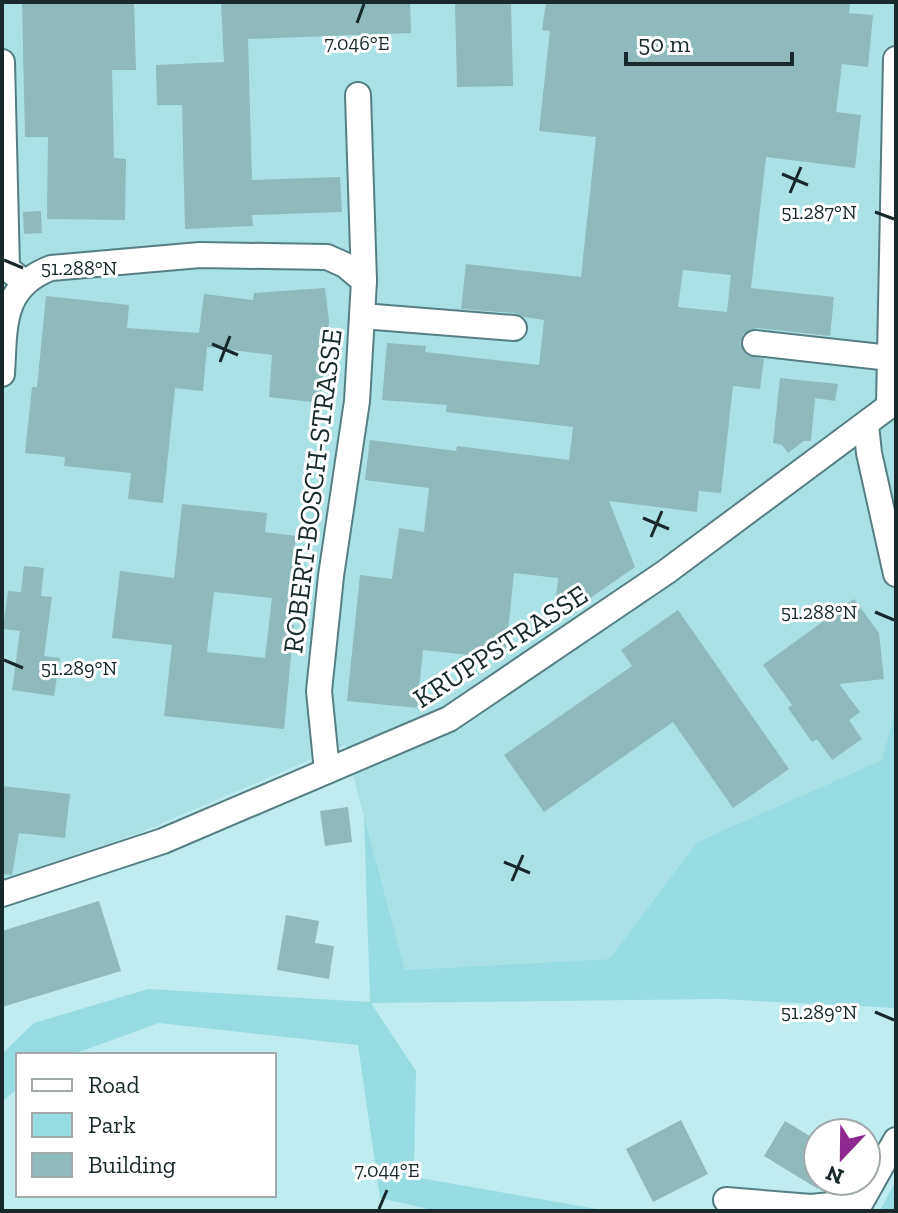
<svg xmlns="http://www.w3.org/2000/svg" width="898" height="1213" viewBox="0 0 898 1213" font-family="'Zilla Slab',serif">
<rect width="100%" height="100%" fill="#bfecef"/>
<path fill="#aae1e5" d="M2,2H896V706L882,760L697,842L609,959L405,970L345,745L137,834L2,879Z"/>
<g fill="#96dce0">
<path d="M896,706V1008L719,999L371,1003L416,1071L414,1177L608,1211H437L380,1198L358,1045L159,1023L71,1055H18V1089L2,1101V1054L34,1023L148,989L370,1002L364,816L405,970L609,959L697,842L882,760Z"/>
<path d="M896,1180V1211H881V1209Z"/>
</g>
<g fill="#8ebabc" fill-rule="evenodd">
<path d="M22,2H134L136,70H112L114,158L126,159L125,220L47,219L48,137H25Z"/>
<path d="M221,2H410L411,33L248,39L252,180L340,177L342,212L252,215L253,226L185,229L182,105H157L156,65L224,62Z"/>
<path d="M455,2H511L513,86L457,87Z"/>
<path d="M546,2H850L849,13L873,15L868,67L842,64L836,112L861,115L855,168L766,157L751,288L834,297L830,336L757,328L743,334L740,342L746,355L764,359L760,389L733,386L721,493L699,491L697,512L609,501L635,567L553,624L558,578L514,573L505,659L423,650L417,708L347,701L360,575L392,579L399,528L424,532L429,488L365,480L370,440L456,451L457,446L569,460L573,427L446,412L447,405L382,400L387,343L426,346L425,352L539,365L544,320L524,317L515,313L461,309L466,264L581,277L596,137L539,131L550,31L542,30ZM683,270L731,275L727,312L678,307Z"/>
<path d="M41,211L42,233L24,234L23,212Z"/>
<path d="M325,288L329,321L320,403L269,397L272,355L207,347L203,391L175,388L163,503L128,499L131,473L64,466L65,457L25,453L32,387H37L46,296L129,305L127,328L199,333L204,294L253,300L254,293Z"/>
<path d="M780,378L838,384L835,401L815,398L811,441H804L788,453L782,445L773,443Z"/>
<path d="M182,504L267,513L265,532L296,536L287,624L294,625L284,729L164,716L172,645L112,638L120,571L174,578ZM214,592L272,598L265,658L207,652Z"/>
<path d="M24,566L44,568L41,596L52,597L44,656L60,658L54,696L12,690L20,631L3,629L8,591L21,592Z"/>
<path d="M854,599L879,633L884,679L839,684L860,712L849,720L862,739L832,760L817,739L812,742L788,708L792,705L763,665Z"/>
<path d="M678,610L789,769L733,808L673,722L544,812L504,755L632,666L621,650Z"/>
<path d="M2,786L70,794L65,838L19,833L12,875L2,874Z"/>
<path d="M348,807L352,842L325,846L320,811Z"/>
<path d="M99,901L121,971L2,1007V931Z"/>
<path d="M286,915L319,921L315,943L334,946L329,979L277,970Z"/>
<path d="M681,1120L708,1174L653,1202L626,1149Z"/>
<path d="M785,1121L818,1141V1189L764,1156Z"/>
</g>
<g fill="none" stroke-linecap="round" stroke-linejoin="round">
<g stroke="#557f82" stroke-width="28">
<g id="minor">
<path d="M2,62L7,268L25,283"/>
<path d="M358,95L364,281"/>
<path d="M362,316L514,328"/>
<path d="M755,343L890,358"/>
<path d="M2,374C5,328 0,287 51,268L200,255L327,257L345,265L364,281L357,401L331,576L319,691L327,771"/>
<path d="M889,405L896,59"/>
<path d="M866,425L869,453L896,574"/>
<path d="M2,894L163,841L449,719L666,572L896,401"/>
<path d="M726,1200L811,1207L861,1202L896,1140"/>
</g>
</g>
<use href="#minor" stroke="#fff" stroke-width="24"/>
</g>
<path fill="none" stroke="#17292a" stroke-width="3" d="M357,23L364,4M782,174L808,185M790,193L801,167M875,212L894,219M4,260L23,268M212,344L238,355M220,362L230,336M643,518L669,529M651,537L662,511M875,612L894,620M4,660L23,668M504,862L530,873M512,881L523,855M875,1012L894,1020M379,1209L387,1190"/>
<g text-anchor="middle" stroke-width="6" stroke-linejoin="round" paint-order="stroke">
<g font-size="28" fill="#17292a" stroke="#fff">
<text transform="translate(312 491) rotate(-83)" y="10">ROBERT-BOSCH-STRASSE</text>
<text transform="translate(500 646) rotate(-33)" y="10">KRUPPSTRASSE</text>
</g>
</g>
<g font-size="20" text-anchor="middle" fill="#17292a" stroke="#fff" stroke-width="6" stroke-linejoin="round" paint-order="stroke">
<text x="357" y="50">7.046°E</text>
<text x="819" y="219">51.287°N</text>
<text x="79" y="275">51.288°N</text>
<text x="819" y="619">51.288°N</text>
<text x="79" y="675">51.289°N</text>
<text x="819" y="1019">51.289°N</text>
<text x="387" y="1177">7.044°E</text>
</g>
<rect width="898" height="1213" fill="none" stroke="#17292a" stroke-width="8"/>
<rect x="16" y="1053" width="260" height="144" fill="#ffffff" stroke="#a2a9aa" stroke-width="2"/>
<rect x="32" y="1079" width="40" height="12" fill="#ffffff" stroke="#a2a9aa" stroke-width="2"/>
<text x="88" y="1093" font-size="24" fill="#17292a">Road</text>
<rect x="32" y="1113" width="40" height="24" fill="#96dce0" stroke="#a2a9aa" stroke-width="2"/>
<text x="88" y="1133" font-size="24" fill="#17292a">Park</text>
<rect x="32" y="1153" width="40" height="24" fill="#8ebabc" stroke="#a2a9aa" stroke-width="2"/>
<text x="88" y="1173" font-size="24" fill="#17292a">Building</text>
<g transform="translate(842 1157) rotate(202)"><circle r="38" fill="#ffffff" stroke="#a2a9aa" stroke-width="2"/>
<path d="M0-6L14 30L0 20L-14 30Z" fill="#8d2990"/>
<text y="-12" font-size="22" font-weight="bold" text-anchor="middle" fill="#17292a">N</text>
</g>
<path d="M626 52v12h166v-12" fill="none" stroke="#17292a" stroke-width="4"/>
<text x="638" y="52" font-size="24" fill="#17292a" stroke="#ffffff" stroke-width="6" paint-order="stroke">50 m</text>
</svg>
